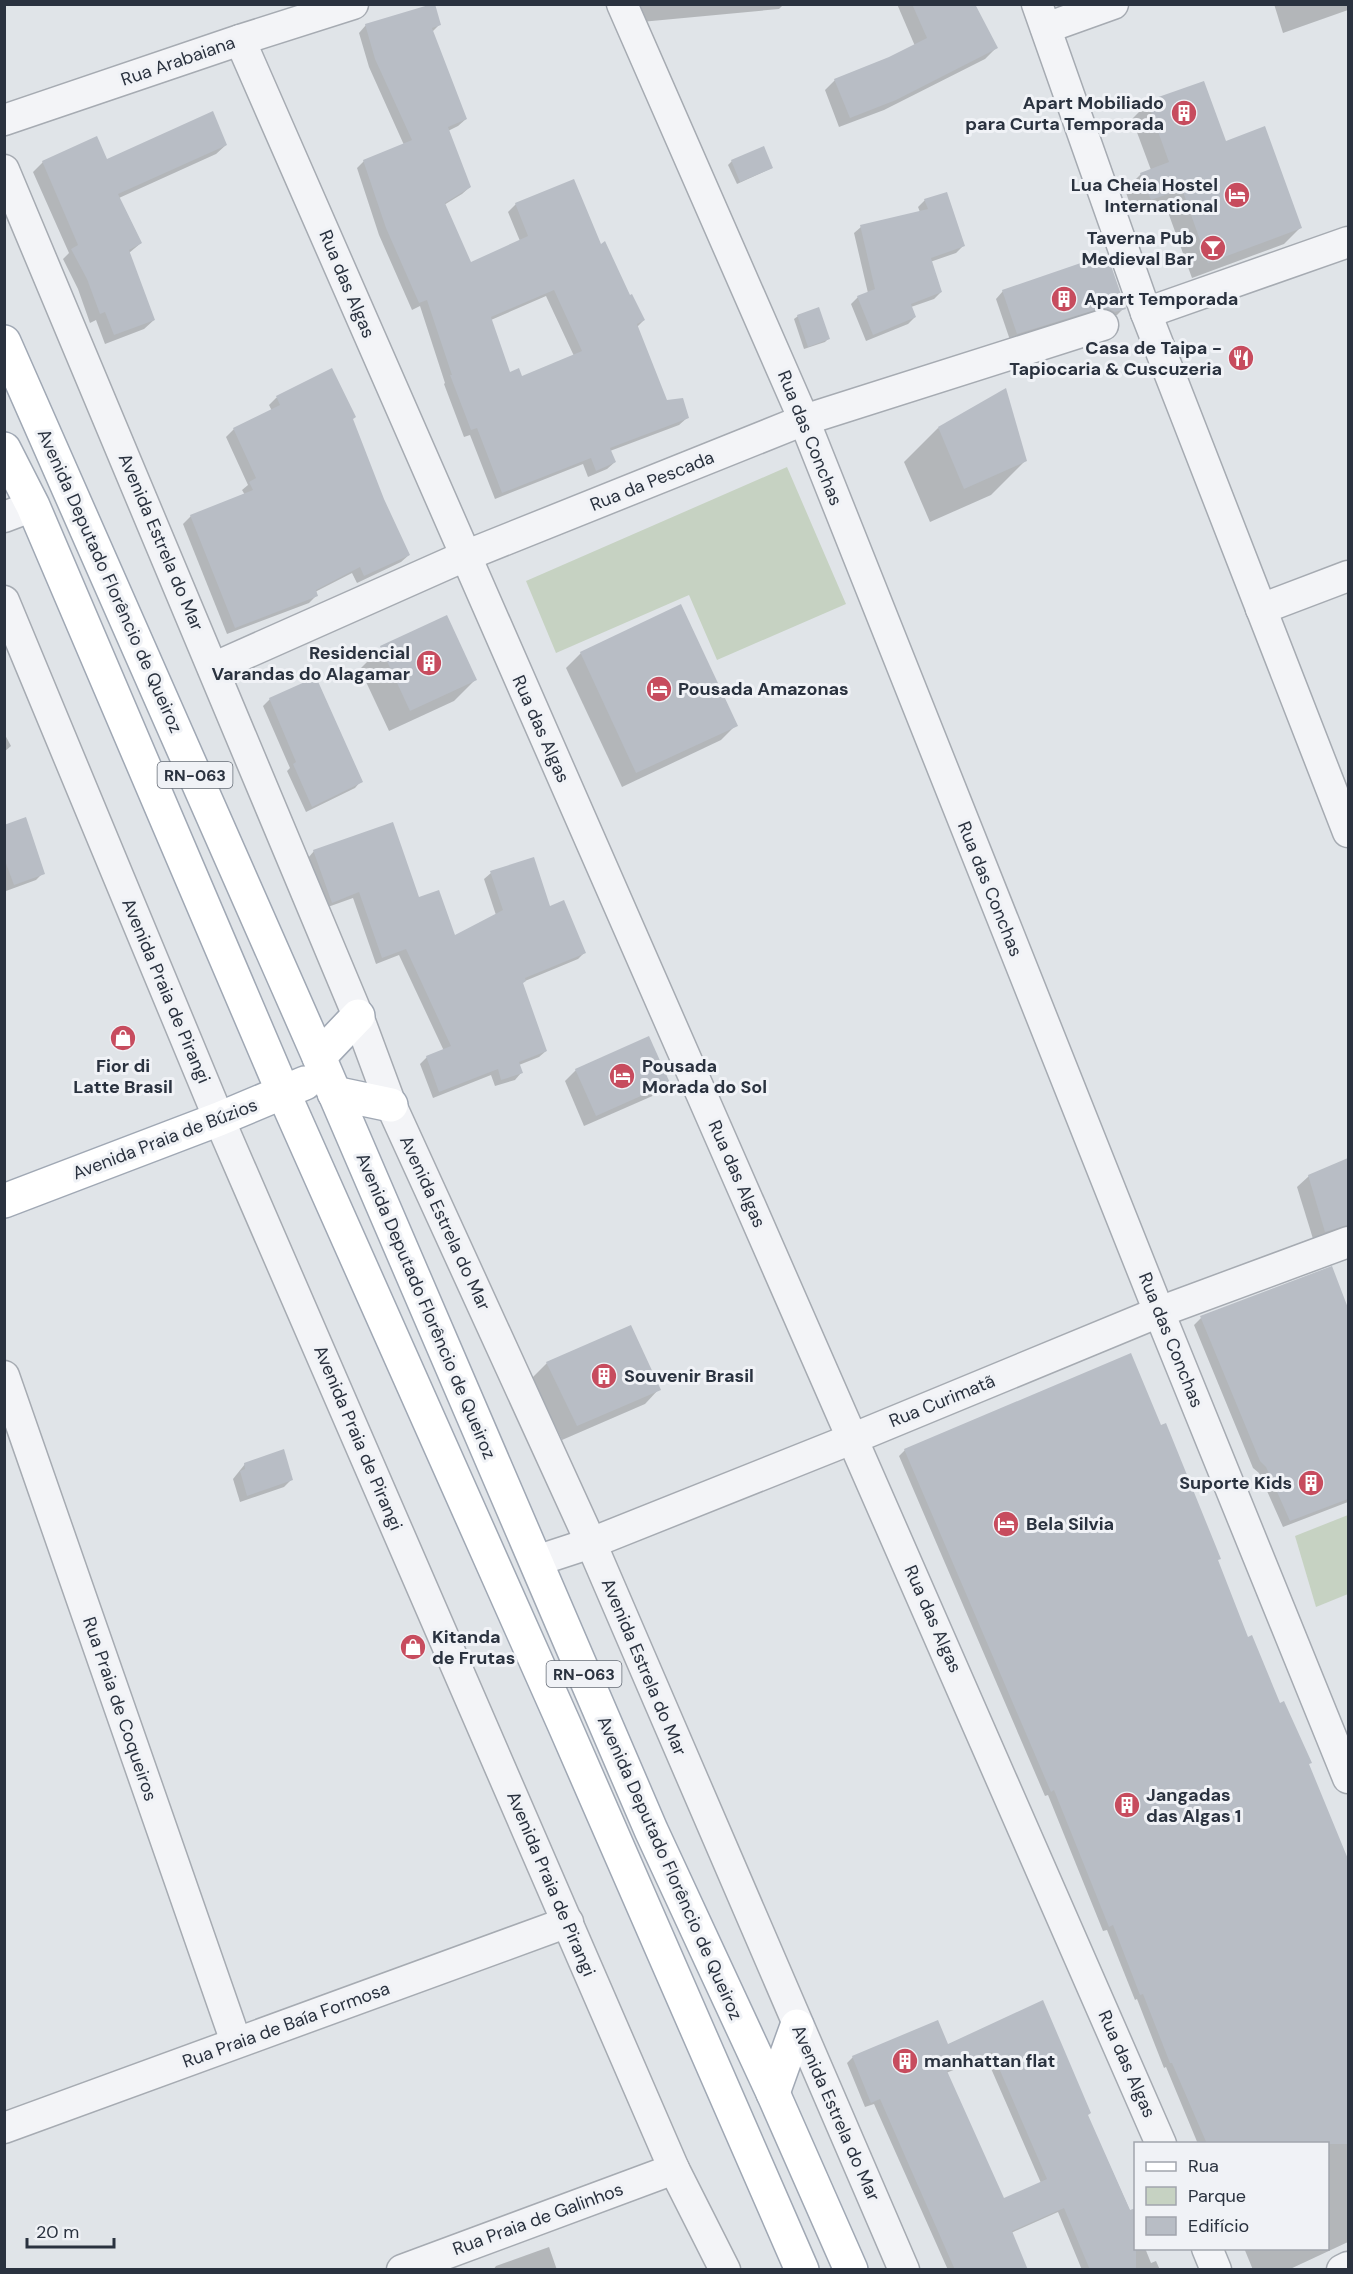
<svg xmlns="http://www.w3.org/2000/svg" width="1353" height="2274" viewBox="0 0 1353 2274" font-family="'DM Sans',sans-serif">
<rect width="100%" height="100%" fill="#e0e4e8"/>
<g fill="#c6d2c2">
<path d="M787,467L846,604L717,660L689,595L556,653L526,581Z"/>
<path d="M1348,1515V1594L1316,1607L1295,1536Z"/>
</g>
<g fill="#0003" fill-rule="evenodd">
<path d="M639,4H784L779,9L641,22Z"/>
<path d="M897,4H974L996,48L985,59L884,110L839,127L825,90L835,80L890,58L915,46Z"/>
<path d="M1274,4H1348V10L1283,33Z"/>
<path d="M366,25H439L432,32L466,119L458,126L448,131L470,187L462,194L444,205L470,264L520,241L508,212L516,204L573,181L600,246L644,320L637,327L666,402L687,418L679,425L610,451L615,462L607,469L588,477L583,464L495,499L470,435L464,437L444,384L445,383L420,306L412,310L379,235L357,168L364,161L404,145L369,67L359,33ZM546,296L574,356L521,378L509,374L491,320Z"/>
<path d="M1148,103L1225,143L1300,228L1284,244L1192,278L1165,204L1134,215L1125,190L1141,174L1151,170L1132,119Z"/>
<path d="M226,145L216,154L119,198L141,243L129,253L154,320L144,329L105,344L96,320L90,323L78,289L63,259L69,253L33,172L43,162L106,161Z"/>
<path d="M732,161L772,168L737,184L728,165Z"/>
<path d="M925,200L963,246L956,253L930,262L941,292L934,299L911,307L915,317L908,324L866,341L851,304L858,297L868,293L854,233L861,227L920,212L918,207Z"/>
<path d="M1003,291L1124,308L1117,315L1107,319L1010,340L996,299Z"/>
<path d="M798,316L828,339L825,342L804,349L794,319Z"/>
<path d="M332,370L383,499L409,555L401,562L357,583L352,573L315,592L317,595L309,603L227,634L183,524L191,516L245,495L242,490L248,485L226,437L234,429L272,411L269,405L276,398Z"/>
<path d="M938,428L1025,461L991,495L930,522L904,462Z"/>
<path d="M381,648L475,680L454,701L389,731L360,669Z"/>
<path d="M581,653L736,725L721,740L622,787L566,668Z"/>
<path d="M270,699L361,781L355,788L306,812L287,771L290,768L263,706Z"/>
<path d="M4,733L11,746L4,752Z"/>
<path d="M4,827L43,873L36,880L6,891L4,885Z"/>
<path d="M314,851L418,899L454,937L496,915L484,879L491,873L549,908L584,953L578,959L525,981L521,984L546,1051L539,1057L519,1065L521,1073L515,1080L495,1086L491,1075L433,1098L420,1064L427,1057L444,1051L399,955L376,964L353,898L325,908L308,858Z"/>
<path d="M576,1070L668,1083L657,1094L584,1126L565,1081Z"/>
<path d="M1348,1159V1235L1314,1242L1297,1187L1309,1176Z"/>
<path d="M1331,1268L1348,1312V1502L1283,1527L1259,1473L1253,1468L1194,1325L1201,1318Z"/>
<path d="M547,1363L659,1389L645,1404L562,1440L532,1378Z"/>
<path d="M905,1450L1217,1561L1247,1639L1308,1764L1348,1863V2242L1288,2270H1253L1244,2248H1328V2144H1198L1166,2067L1164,2068L1137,1999L1135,2000L1107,1930L1103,1931L1048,1795L1045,1796L899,1456Z"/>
<path d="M245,1464L292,1479L284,1487L240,1502L233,1479Z"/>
<path d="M1042,2002L1087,2115L1136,2224V2248H1145L1151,2263L1156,2261L1160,2270H1082L1058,2212L1011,2233L1027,2270H948L874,2104L865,2107L847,2063L853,2057L947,2047ZM986,2057L1041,2183L1003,2200L946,2073Z"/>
<path d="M549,2247L557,2270H493L496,2266Z"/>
</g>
<g fill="#b8bdc5" fill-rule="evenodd">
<path d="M432,4H435L441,25L432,28L467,119L448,127L471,187L445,203L471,262L528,236L515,203L574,179L601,244L605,241L630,295L632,294L645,320L637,324L667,400L683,398L689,418L610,448L616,462L596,471L591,458L502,493L477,428L471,430L450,375H452L427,300L419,303L386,228L363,160L412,140L375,59L365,24ZM554,290L582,351L522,376L519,368L510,372L491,317Z"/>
<path d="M912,4H975L998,48L896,100L850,118L834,79L889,57L927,38Z"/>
<path d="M1204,81L1226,141L1265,126L1302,228L1208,263L1182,189L1151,200L1140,173L1169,162L1147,101Z"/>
<path d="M213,111L227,145L118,194L142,243L129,250L155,320L114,335L105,312L100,314L87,279L71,249L78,245L42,161L97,136L107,159Z"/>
<path d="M764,146L773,168L740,182L731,160Z"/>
<path d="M947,192L965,246L931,258L942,292L911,304L916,317L873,335L857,296L875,289L860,225L928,209L924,199Z"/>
<path d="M1107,254L1126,309L1115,312L1107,308L1098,309L1017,334L1002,290Z"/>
<path d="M819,307L830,339L808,347L797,315Z"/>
<path d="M332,368L356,417L353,419L384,499L410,555L364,576L360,567L316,590L318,596L235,628L190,515L253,490L249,482L256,478L233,428L280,405L276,396Z"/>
<path d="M1006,388L1027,461L964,489L938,427Z"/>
<path d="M681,604L738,726L636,773L580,652Z"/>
<path d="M447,615L477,680L410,711L380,646Z"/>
<path d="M316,677L363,782L312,807L293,764L296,762L269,698Z"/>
<path d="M26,817L45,874L14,885L4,858V825Z"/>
<path d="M393,822L419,897L439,890L455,935L503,910L490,871L534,857L550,906L564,900L586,953L525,978L526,981L523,983L547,1051L519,1062L523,1073L501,1080L498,1069L439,1092L426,1056L451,1046L406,949L382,958L359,892L332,903L313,850Z"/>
<path d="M649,1036L670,1083L596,1116L575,1069Z"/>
<path d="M1348,1158V1225L1325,1232L1308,1175Z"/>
<path d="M1332,1266L1348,1308V1499L1290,1521L1266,1467L1260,1461L1200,1316Z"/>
<path d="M631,1325L661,1390L577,1426L546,1362Z"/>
<path d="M1131,1353L1161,1425L1166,1423L1221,1559L1218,1560L1248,1637L1252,1635L1280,1703L1284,1701L1312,1763L1309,1764L1348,1859V2144H1207L1172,2063H1170L1143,1994L1140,1995L1113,1925L1109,1927L1054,1790L1051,1792L904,1449Z"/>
<path d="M284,1449L293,1480L247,1496L240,1471L245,1469L244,1463Z"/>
<path d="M1043,2000L1091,2113L1088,2115L1130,2210L1136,2208V2270H1090L1064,2208L1012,2231L1028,2270H955L880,2099L871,2103L852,2056L938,2020L948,2044ZM992,2052L1047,2179L1004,2198L947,2071Z"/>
</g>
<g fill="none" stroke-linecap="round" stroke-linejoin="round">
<g stroke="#a6abb2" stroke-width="33">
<g id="minor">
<path d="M622,4L804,420L1159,1312L1348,1778"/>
<path d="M1037,4L1146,313L1348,832"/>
<path d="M1046,28L1113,4"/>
<path d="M240,40C545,742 856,1442 1161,2144"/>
<path d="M4,120L240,40L353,4"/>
<path d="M4,170L358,1016L391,1105L591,1543L904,2270"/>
<path d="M1146,313L1348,242"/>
<path d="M4,517L33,506"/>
<path d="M4,601L219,1119L674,2169L725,2270"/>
<path d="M1261,609L1348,576"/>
<path d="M213,668L465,556L804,420L1103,325"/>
<path d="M4,1376L236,2042"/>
<path d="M536,1561L591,1543L854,1438L1159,1312L1348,1242"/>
<path d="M4,2128L568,1922"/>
<path d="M1207,2248L1216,2270"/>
<path d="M402,2270L674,2169"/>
<path d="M1342,2270L1348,2267"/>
</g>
</g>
<g stroke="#a0a8b4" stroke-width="36">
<g id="major">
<path d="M4,342L319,1057L651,1830L773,2093L851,2270"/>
<path d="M4,449L33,506L283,1092L564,1724L802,2270"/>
<path d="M319,1057L358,1016"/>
<path d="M334,1093L391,1105"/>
<path d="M4,1201L219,1119L305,1083"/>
<path d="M773,2093L797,2026"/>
</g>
</g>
<use href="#minor" stroke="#f3f4f7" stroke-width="30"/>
<use href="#major" stroke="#fff" stroke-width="33"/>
</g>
<defs>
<g id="building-disc" transform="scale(1.35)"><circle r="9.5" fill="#c74c5e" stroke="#f0f2f6"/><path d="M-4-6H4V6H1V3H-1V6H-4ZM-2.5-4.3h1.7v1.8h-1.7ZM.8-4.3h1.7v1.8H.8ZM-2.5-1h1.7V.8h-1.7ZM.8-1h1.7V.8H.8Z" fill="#fff"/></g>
<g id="hotel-disc" transform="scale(1.35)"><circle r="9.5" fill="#c74c5e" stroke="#f0f2f6"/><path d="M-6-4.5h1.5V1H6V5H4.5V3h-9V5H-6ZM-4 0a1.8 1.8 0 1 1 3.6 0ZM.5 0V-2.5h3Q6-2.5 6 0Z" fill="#fff"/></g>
<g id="bar-disc" transform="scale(1.35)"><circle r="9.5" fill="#c74c5e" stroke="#f0f2f6"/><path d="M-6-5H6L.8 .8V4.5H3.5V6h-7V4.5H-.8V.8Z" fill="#fff"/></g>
<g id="restaurant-disc" transform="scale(1.35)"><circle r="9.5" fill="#c74c5e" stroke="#f0f2f6"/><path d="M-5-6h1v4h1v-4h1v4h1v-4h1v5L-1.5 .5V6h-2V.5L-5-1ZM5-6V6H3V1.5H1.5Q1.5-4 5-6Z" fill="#fff"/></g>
<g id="shop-disc" transform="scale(1.35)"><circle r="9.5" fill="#c74c5e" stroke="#f0f2f6"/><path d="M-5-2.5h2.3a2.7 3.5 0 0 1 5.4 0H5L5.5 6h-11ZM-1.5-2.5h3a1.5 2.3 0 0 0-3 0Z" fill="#fff"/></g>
</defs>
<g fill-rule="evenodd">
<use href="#building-disc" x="1184" y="113"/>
<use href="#hotel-disc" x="1237" y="195"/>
<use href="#bar-disc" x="1213" y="248"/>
<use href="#building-disc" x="1064" y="299"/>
<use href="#restaurant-disc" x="1241" y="358"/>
<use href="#building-disc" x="429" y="663"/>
<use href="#hotel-disc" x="659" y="689"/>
<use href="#shop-disc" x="123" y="1038"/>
<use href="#hotel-disc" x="622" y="1076"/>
<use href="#building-disc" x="604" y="1376"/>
<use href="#building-disc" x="1311" y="1483"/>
<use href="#hotel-disc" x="1006" y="1524"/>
<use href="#shop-disc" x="413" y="1647"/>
<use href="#building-disc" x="1127" y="1805"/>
<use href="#building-disc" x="905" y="2061"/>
</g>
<g text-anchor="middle" stroke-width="6" stroke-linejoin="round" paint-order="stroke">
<g fill="#f0f2f6" stroke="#656c76" stroke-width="1.5">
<rect x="157.5" y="762" width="75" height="26" rx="4.5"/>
<rect x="546.5" y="1661" width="75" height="26" rx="4.5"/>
</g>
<g font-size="16" font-weight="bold" fill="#2a323f">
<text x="195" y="781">RN-063</text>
<text x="584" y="1680">RN-063</text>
</g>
<g font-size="18" fill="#2a323f" stroke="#f0f2f6">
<text transform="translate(178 61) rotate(-19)" y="6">Rua Arabaiana</text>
<text transform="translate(347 284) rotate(67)" y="6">Rua das Algas</text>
<text transform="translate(810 438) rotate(68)" y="6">Rua das Conchas</text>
<text transform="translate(652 481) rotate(-22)" y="6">Rua da Pescada</text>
<text transform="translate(161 542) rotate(67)" y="6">Avenida Estrela do Mar</text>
<text transform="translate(110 581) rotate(66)" y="6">Avenida Deputado Florêncio de Queiroz</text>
<text transform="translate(541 729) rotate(66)" y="6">Rua das Algas</text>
<text transform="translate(990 889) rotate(68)" y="6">Rua das Conchas</text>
<text transform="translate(166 991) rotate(67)" y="6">Avenida Praia de Pirangi</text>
<text transform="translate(165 1139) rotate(-21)" y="6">Avenida Praia de Búzios</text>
<text transform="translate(737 1174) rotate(66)" y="6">Rua das Algas</text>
<text transform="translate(445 1223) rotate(65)" y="6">Avenida Estrela do Mar</text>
<text transform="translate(426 1306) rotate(67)" y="6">Avenida Deputado Florêncio de Queiroz</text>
<text transform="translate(1171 1340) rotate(68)" y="6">Rua das Conchas</text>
<text transform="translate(942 1401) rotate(-22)" y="6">Rua Curimatã</text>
<text transform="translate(358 1438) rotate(67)" y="6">Avenida Praia de Pirangi</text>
<text transform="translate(933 1619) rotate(66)" y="6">Rua das Algas</text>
<text transform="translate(644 1667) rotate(67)" y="6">Avenida Estrela do Mar</text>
<text transform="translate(120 1709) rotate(71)" y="6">Rua Praia de Coqueiros</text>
<text transform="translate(670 1868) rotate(66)" y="6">Avenida Deputado Florêncio de Queiroz</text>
<text transform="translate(551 1884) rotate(67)" y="6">Avenida Praia de Pirangi</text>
<text transform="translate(286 2025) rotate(-20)" y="6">Rua Praia de Baía Formosa</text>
<text transform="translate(1127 2064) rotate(66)" y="6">Rua das Algas</text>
<text transform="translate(836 2113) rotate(66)" y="6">Avenida Estrela do Mar</text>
<text transform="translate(538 2219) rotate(-20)" y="6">Rua Praia de Galinhos</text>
</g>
<g font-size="18" font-weight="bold" fill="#2a323f" stroke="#f0f2f6" text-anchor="start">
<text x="1164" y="109" text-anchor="end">Apart Mobiliado<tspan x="1164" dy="21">para Curta Temporada</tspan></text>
<text x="1218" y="191" text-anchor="end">Lua Cheia Hostel<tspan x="1218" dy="21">International</tspan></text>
<text x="1194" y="244" text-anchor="end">Taverna Pub<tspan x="1194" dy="21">Medieval Bar</tspan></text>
<text x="1084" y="305">Apart Temporada</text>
<text x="1222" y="354" text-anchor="end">Casa de Taipa -<tspan x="1222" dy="21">Tapiocaria &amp; Cuscuzeria</tspan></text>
<text x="410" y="659" text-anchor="end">Residencial<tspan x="410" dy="21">Varandas do Alagamar</tspan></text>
<text x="678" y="695">Pousada Amazonas</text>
<text x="123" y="1072" text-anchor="middle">Fior di<tspan x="123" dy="21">Latte Brasil</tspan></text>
<text x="642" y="1072">Pousada<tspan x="642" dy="21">Morada do Sol</tspan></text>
<text x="624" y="1382">Souvenir Brasil</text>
<text x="1292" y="1489" text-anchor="end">Suporte Kids</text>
<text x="1026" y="1530">Bela Silvia</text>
<text x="432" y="1643">Kitanda<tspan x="432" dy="21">de Frutas</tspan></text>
<text x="1146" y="1801">Jangadas<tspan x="1146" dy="21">das Algas 1</tspan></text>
<text x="924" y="2067">manhattan flat</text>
</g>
</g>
<rect width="1353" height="2274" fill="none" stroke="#2a323f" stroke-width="12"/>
<rect x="1134" y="2142" width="195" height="108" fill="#f0f2f6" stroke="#a1a5ad" stroke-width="1.5"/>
<rect x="1146" y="2162" width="30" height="9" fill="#ffffff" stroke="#a1a5ad" stroke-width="1.5"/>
<text x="1188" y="2172" font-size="18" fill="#2a323f">Rua</text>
<rect x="1146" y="2187" width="30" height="18" fill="#c6d2c2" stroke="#a1a5ad" stroke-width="1.5"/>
<text x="1188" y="2202" font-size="18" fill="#2a323f">Parque</text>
<rect x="1146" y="2217" width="30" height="18" fill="#b8bdc5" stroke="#a1a5ad" stroke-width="1.5"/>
<text x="1188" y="2232" font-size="18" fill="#2a323f">Edifício</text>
<path d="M27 2238v9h87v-9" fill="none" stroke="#2a323f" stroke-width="3"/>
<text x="36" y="2238" font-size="18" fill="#2a323f" stroke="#f0f2f6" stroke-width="4.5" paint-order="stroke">20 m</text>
</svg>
